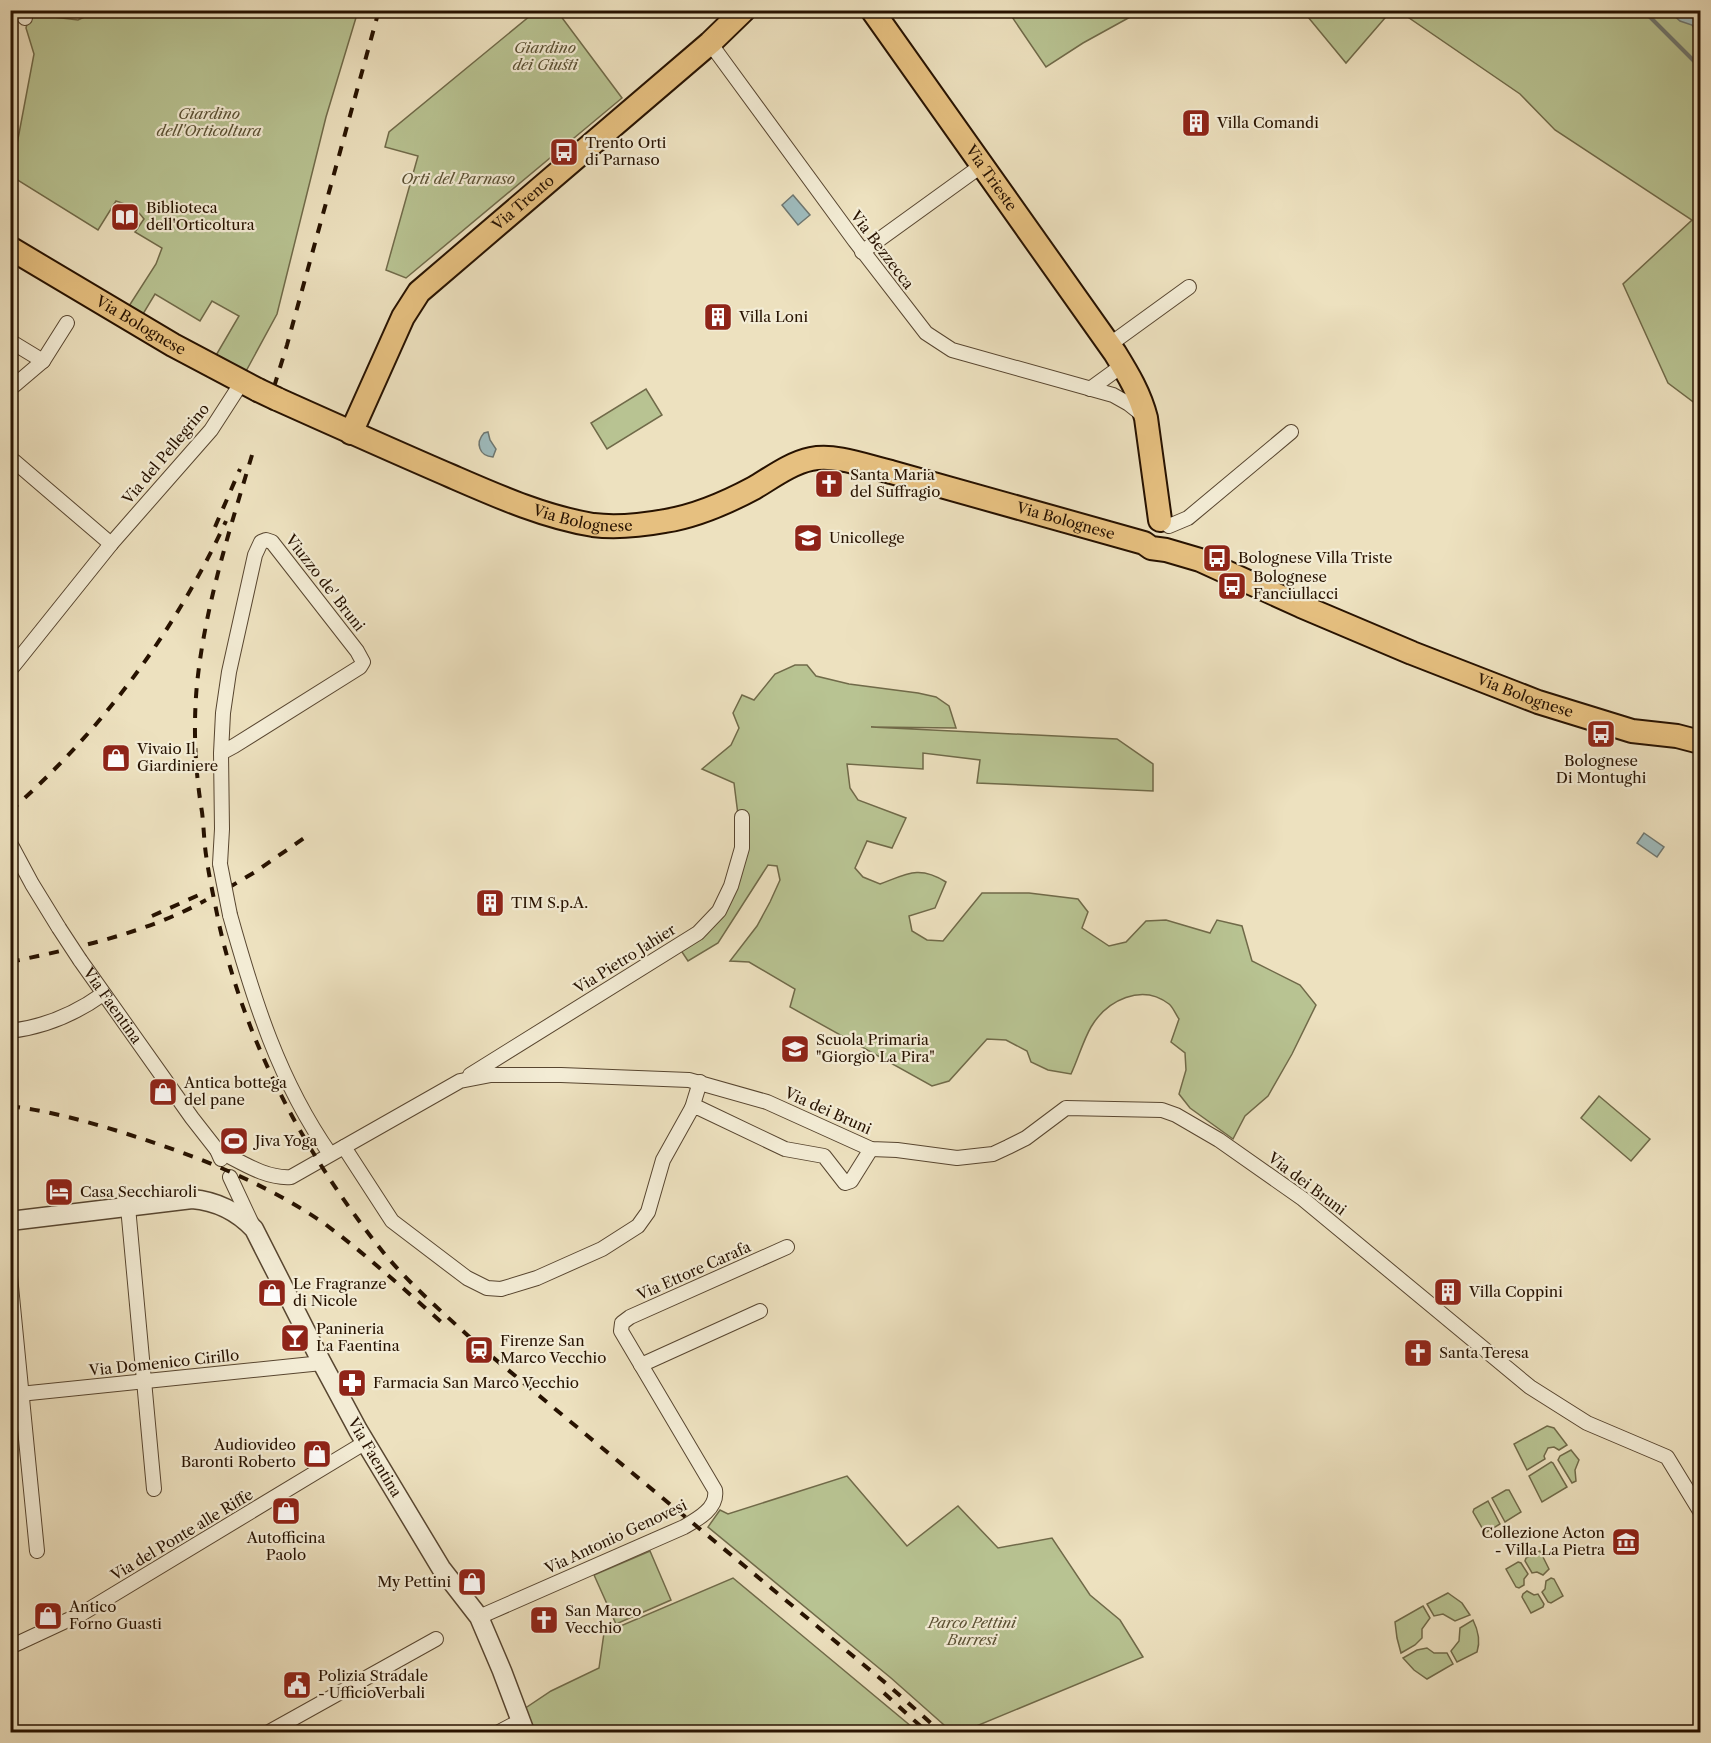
<svg xmlns="http://www.w3.org/2000/svg" width="1711" height="1743" viewBox="0 0 1711 1743" font-family="'Libre Caslon Text',serif">
<rect width="100%" height="100%" fill="#ede1bf"/>
<filter id="stains"><feTurbulence type="fractalNoise" baseFrequency=".00333" numOctaves="4"/><feColorMatrix values="0 0 0 0 .2 0 0 0 0 .09 0 0 0 0 .02 0 0 0 .5 -.17"/></filter>
<radialGradient id="worn" r=".72"><stop offset=".6" stop-color="#630" stop-opacity="0"/><stop offset="1" stop-color="#630" stop-opacity=".3"/></radialGradient>
<g fill="#b8c392" stroke="#706a49" stroke-width="1.5">
<path d="M100,10L358,11L326,117L277,314L245,373L215,357L239,316L212,301L200,321L155,294L143,314L129,306L156,264L162,248L135,232L144,219C136,208 129,205 116,201L98,230L11,176L34,54L26,28L28,19L37,15L78,20Z"/>
<path d="M536,11H557L622,98L406,278L386,270L418,156L385,147L389,132Z"/>
<path d="M1008,11H1141L1083,43L1046,67Z"/>
<path d="M1303,11H1391L1346,63Z"/>
<path d="M1399,11H1700V407L1668,383L1623,284L1692,220L1555,130L1520,94Z"/>
<path d="M646,389L662,415L607,449L591,423Z"/>
<path d="M795,665H807L816,676L849,684L918,693L936,697L949,706L956,728L871,727L1117,739L1153,764V791L977,783L980,760L923,753V769L847,764L850,788L858,800L906,818L892,848L867,841L855,868L863,877L880,884C907,874 919,865 946,882L935,908L909,916L912,931L927,940L943,941L982,893H1029L1078,899L1088,912L1082,928L1109,946L1126,942L1146,921L1166,920L1210,933L1217,920L1242,926L1252,961L1300,985L1316,1005L1292,1054L1268,1096L1245,1116L1233,1139L1190,1108L1179,1094L1186,1070L1185,1053L1171,1042L1179,1019C1176,1015 1173,1007 1169,1004C1142,983 1107,1000 1091,1027C1083,1041 1078,1059 1071,1074L1048,1070L1031,1062L1027,1051L1006,1040L987,1039L949,1081L932,1086L790,1007L795,989L749,962L730,961L757,926L770,902L780,880L777,866L768,865L718,943L688,961L680,949L706,934L721,916L744,863L734,783L702,769L731,745L739,728L733,713L742,695L754,700L775,674Z"/>
<path d="M1599,1096L1650,1139L1631,1161L1581,1118Z"/>
<path d="M1547,1426L1554,1428L1567,1445L1559,1450L1554,1447L1548,1448L1544,1456L1545,1459L1527,1470L1514,1444Z"/>
<path d="M1571,1450L1579,1460L1575,1470L1576,1481L1572,1483L1558,1460L1560,1456Z"/>
<path d="M1551,1462L1553,1463L1567,1487L1542,1502L1529,1476Z"/>
<path d="M847,1476L907,1546L958,1506L998,1548L1052,1538L1090,1595L1120,1620L1143,1657L962,1732H952L891,1678L708,1527L720,1510L728,1514Z"/>
<path d="M1506,1490H1509L1521,1512L1505,1522L1492,1498Z"/>
<path d="M1488,1501L1500,1524L1485,1533L1473,1512L1474,1509Z"/>
<path d="M650,1551L671,1600L616,1624L594,1575Z"/>
<path d="M1540,1551L1549,1569L1543,1575L1537,1572L1532,1573L1525,1561L1526,1558Z"/>
<path d="M1518,1562L1521,1563L1528,1574L1524,1579V1585L1519,1588L1516,1587L1506,1569Z"/>
<path d="M733,1578L918,1732H532L524,1709L551,1691L599,1668L604,1633Z"/>
<path d="M1551,1578L1554,1579L1563,1596L1551,1603L1548,1602L1542,1592L1545,1589L1546,1581Z"/>
<path d="M1527,1591L1534,1595L1538,1594L1544,1604L1543,1607L1531,1613L1522,1597L1523,1594Z"/>
<path d="M1448,1593L1462,1603L1470,1615L1455,1621L1443,1614L1434,1616L1427,1604Z"/>
<path d="M1423,1606L1430,1618L1422,1629V1638L1415,1645L1401,1653L1397,1638L1395,1622Z"/>
<path d="M1473,1620C1478,1630 1481,1640 1477,1652L1457,1662L1451,1651L1459,1641L1460,1628Z"/>
<path d="M1427,1648L1434,1653H1447L1453,1664L1427,1679L1414,1670L1403,1658L1417,1650Z"/>
</g>
<g fill="#9ebbbd" stroke="#6e7771" stroke-width="1.5">
<path d="M1669,11H1700V35L1697,34L1692,25L1680,21Z"/>
<path d="M793,195L810,215L798,225L782,205Z"/>
<path d="M488,432L490,440L496,449L493,457C479,456 475,443 484,433Z"/>
<path d="M1644,833L1664,847L1657,857L1637,843Z"/>
</g>
<g fill="none" stroke-linecap="round" stroke-linejoin="round">
<path stroke="#6e7771" stroke-width="4" d="M1643,10L1700,67"/>
<g stroke="#584630" stroke-width="16">
<g id="minor">
<path d="M18,10L25,18"/>
<path d="M710,43L855,241L926,333L952,350L1113,395L1129,404L1144,416"/>
<path d="M862,252L981,166"/>
<path d="M10,341L43,361"/>
<path d="M1109,345L1189,287"/>
<path d="M10,389L43,361L67,323"/>
<path d="M1090,389L1123,365"/>
<path d="M14,461L111,544"/>
<path d="M1169,526L1188,518L1291,432"/>
<path d="M10,670L111,544L211,430L242,382"/>
<path d="M10,843L32,884L59,928"/>
<path d="M220,864L222,829L221,753L223,713L229,672L255,555L261,542L266,540L272,542L357,651L363,662L360,667L234,746L221,753"/>
<path d="M230,915C254,1001 279,1081 330,1154"/>
<path id="s1" d="M80,960L192,1118L217,1150L221,1159"/>
<path d="M10,1031C45,1027 75,1014 103,994"/>
<path d="M470,1075L698,933L719,911L731,886L742,848V817"/>
<path d="M692,1108L700,1082"/>
<path d="M344,1147L392,1221L467,1278L487,1288L501,1289L537,1278L602,1249L638,1226L648,1212L663,1160L692,1108H699L785,1149L824,1156L845,1183L851,1181L871,1149"/>
<path d="M217,1150C240,1161 265,1179 291,1177L460,1081L491,1075H561L689,1080L767,1102L871,1149L897,1150L957,1158L993,1154L1008,1147L1026,1138L1066,1108L1162,1110L1176,1115L1219,1140L1303,1199L1530,1387L1587,1423L1667,1457L1700,1511"/>
<path d="M230,1177L252,1224"/>
<path d="M128,1207L154,1489"/>
<path d="M10,1276L37,1551"/>
<path d="M641,1365L760,1311"/>
<path d="M10,1395L322,1363"/>
<path d="M479,1617L684,1527C698,1519 718,1508 715,1490L621,1331L622,1323L630,1317L787,1247"/>
<path d="M10,1647L83,1613L366,1442"/>
<path d="M269,1732L436,1639"/>
<path d="M499,1732L520,1721"/>
</g>
</g>
<g stroke="#584630" stroke-width="21">
<g id="tertiary">
<path id="s2" d="M10,1221L192,1199C216,1201 238,1212 254,1229L322,1363L358,1430L441,1568L479,1617L502,1671L525,1732"/>
</g>
</g>
<g stroke="#271200" stroke-width="26">
<g id="primary">
<path id="s3" d="M872,10L1115,353C1128,374 1140,394 1146,418L1160,520"/>
<path id="s4" d="M10,248L173,345L258,390"/>
<path id="s5" d="M277,399C335,425 393,451 451,476C497,496 544,517 593,525C616,528 643,525 665,521C697,516 726,503 754,488C771,478 791,463 811,459C836,454 866,466 891,472L1144,543L1151,548L1166,550L1200,560L1301,606L1412,653L1538,702L1632,731L1677,736L1700,742"/>
<path id="s6" d="M351,433L403,317L419,292L710,43L744,10"/>
</g>
</g>
<use href="#minor" stroke="#f3ecd5" stroke-width="14"/>
<use href="#tertiary" stroke="#f3ecd5" stroke-width="18"/>
<use href="#primary" stroke="#e6c080" stroke-width="22"/>
<g stroke="#271200" stroke-width="4" stroke-dasharray="10 10" stroke-linecap="butt">
<path d="M274,387L287,345L379,10"/>
<path d="M252,455C230,529 205,606 197,684C193,727 195,770 202,812C204,828 204,845 207,861C210,882 215,903 219,924C246,1045 306,1156 383,1252C411,1286 446,1315 478,1345L888,1685L941,1732"/>
<path d="M215,527L240,469"/>
<path d="M10,811C101,732 176,630 226,521"/>
<path d="M228,888L255,872L307,836"/>
<path d="M152,916L201,894"/>
<path d="M10,962C76,948 147,933 206,900"/>
<path d="M10,1106C56,1112 100,1125 143,1139C207,1160 270,1186 325,1224C368,1256 407,1292 447,1327"/>
<path d="M884,1693L927,1732"/>
</g>
<g stroke="#584630" stroke-width="16" stroke-linecap="butt">
<g id="minor-bridge">
<path d="M220,864L230,915"/>
<path d="M59,928L80,960"/>
</g>
</g>
<g stroke="#271200" stroke-width="26" stroke-linecap="butt">
<path id="primary-bridge" d="M258,390L277,399"/>
</g>
<use href="#minor-bridge" stroke="#f3ecd5" stroke-width="14"/>
<use href="#primary-bridge" stroke="#e6c080" stroke-width="22"/>
</g>
<defs>
<g id="building-square" transform="scale(1.5)"><rect x="-9" y="-9" width="18" height="18" rx="4" fill="#8f2418" stroke="#f3ecd5"/><path d="M-4-6H4V6H1V3H-1V6H-4ZM-2.5-4.3h1.7v1.8h-1.7ZM.8-4.3h1.7v1.8H.8ZM-2.5-1h1.7V.8h-1.7ZM.8-1h1.7V.8H.8Z" fill="#fff"/></g>
<g id="bus-square" transform="scale(1.5)"><rect x="-9" y="-9" width="18" height="18" rx="4" fill="#8f2418" stroke="#f3ecd5"/><path d="M-5-6H5V4H4V6H2V4H-2V6H-4V4H-5ZM-3.5-4V0h7V-4ZM-3.5 1.2v1.5H-2V1.2ZM2 1.2v1.5H3.5V1.2Z" fill="#fff"/></g>
<g id="library-square" transform="scale(1.5)"><rect x="-9" y="-9" width="18" height="18" rx="4" fill="#8f2418" stroke="#f3ecd5"/><path d="M-6-4Q-3-5.5-.7-3.5V5Q-3 3-6 4ZM6-4Q3-5.5 .7-3.5V5Q3 3 6 4Z" fill="#fff"/></g>
<g id="church-square" transform="scale(1.5)"><rect x="-9" y="-9" width="18" height="18" rx="4" fill="#8f2418" stroke="#f3ecd5"/><path d="M-1.2-6h2.4v3.5h3.3v2.4h-3.3V6h-2.4V-.1h-3.3v-2.4h3.3Z" fill="#fff"/></g>
<g id="university-square" transform="scale(1.5)"><rect x="-9" y="-9" width="18" height="18" rx="4" fill="#8f2418" stroke="#f3ecd5"/><path d="M0-5L7-2L0 1L-7-2ZM-4 1L0 2.5L4 1V4Q0 6-4 4Z" fill="#fff"/></g>
<g id="shop-square" transform="scale(1.5)"><rect x="-9" y="-9" width="18" height="18" rx="4" fill="#8f2418" stroke="#f3ecd5"/><path d="M-5-2.5h2.3a2.7 3.5 0 0 1 5.4 0H5L5.5 6h-11ZM-1.5-2.5h3a1.5 2.3 0 0 0-3 0Z" fill="#fff"/></g>
<g id="school-square" transform="scale(1.5)"><rect x="-9" y="-9" width="18" height="18" rx="4" fill="#8f2418" stroke="#f3ecd5"/><path d="M0-5L7-2L0 1L-7-2ZM-4 1L0 2.5L4 1V4Q0 6-4 4Z" fill="#fff"/></g>
<g id="stadium-square" transform="scale(1.5)"><rect x="-9" y="-9" width="18" height="18" rx="4" fill="#8f2418" stroke="#f3ecd5"/><path d="M0-5a6.5 5 0 1 0 0 10a6.5 5 0 1 0 0-10ZM-3.5-1.8h7v3.6h-7Z" fill="#fff"/></g>
<g id="hotel-square" transform="scale(1.5)"><rect x="-9" y="-9" width="18" height="18" rx="4" fill="#8f2418" stroke="#f3ecd5"/><path d="M-6-4.5h1.5V1H6V5H4.5V3h-9V5H-6ZM-4 0a1.8 1.8 0 1 1 3.6 0ZM.5 0V-2.5h3Q6-2.5 6 0Z" fill="#fff"/></g>
<g id="bar-square" transform="scale(1.5)"><rect x="-9" y="-9" width="18" height="18" rx="4" fill="#8f2418" stroke="#f3ecd5"/><path d="M-6-5H6L.8 .8V4.5H3.5V6h-7V4.5H-.8V.8Z" fill="#fff"/></g>
<g id="station-square" transform="scale(1.5)"><rect x="-9" y="-9" width="18" height="18" rx="4" fill="#8f2418" stroke="#f3ecd5"/><path d="M-3-6H3Q5-6 5-4V2Q5 4 3 4L4.5 6H3L1.5 4h-3L-3 6H-4.5L-3 4Q-5 4-5 2V-4Q-5-6-3-6ZM-3.5-4v3h7v-3ZM-3.5 1v1.5H-2V1ZM2 1v1.5H3.5V1Z" fill="#fff"/></g>
<g id="pharmacy-square" transform="scale(1.5)"><rect x="-9" y="-9" width="18" height="18" rx="4" fill="#8f2418" stroke="#f3ecd5"/><path d="M-2-6h4v4h4v4h-4v4h-4v-4h-4v-4h4Z" fill="#fff"/></g>
<g id="museum-square" transform="scale(1.5)"><rect x="-9" y="-9" width="18" height="18" rx="4" fill="#8f2418" stroke="#f3ecd5"/><path d="M0-6L6-3V-2H-6V-3ZM-5-1h2V3h-2ZM-1-1h2V3h-2ZM3-1h2V3H3ZM-6 4H6V6H-6Z" fill="#fff"/></g>
<g id="civic-square" transform="scale(1.5)"><rect x="-9" y="-9" width="18" height="18" rx="4" fill="#8f2418" stroke="#f3ecd5"/><path d="M-.6-6.5H3V-4.5H.6V-3L4-1V1h2V6H-6V1h2V-1L-.6-3ZM-1.2 2.5V6h2.4V2.5Z" fill="#fff"/></g>
</defs>
<g fill-rule="evenodd">
<use href="#building-square" x="1196" y="123"/>
<use href="#bus-square" x="564" y="152"/>
<use href="#library-square" x="125" y="217"/>
<use href="#building-square" x="718" y="317"/>
<use href="#church-square" x="829" y="484"/>
<use href="#university-square" x="808" y="538"/>
<use href="#bus-square" x="1217" y="558"/>
<use href="#bus-square" x="1232" y="586"/>
<use href="#bus-square" x="1601" y="734"/>
<use href="#shop-square" x="116" y="758"/>
<use href="#building-square" x="490" y="903"/>
<use href="#school-square" x="795" y="1049"/>
<use href="#shop-square" x="163" y="1092"/>
<use href="#stadium-square" x="234" y="1141"/>
<use href="#hotel-square" x="59" y="1192"/>
<use href="#building-square" x="1448" y="1292"/>
<use href="#shop-square" x="272" y="1293"/>
<use href="#bar-square" x="295" y="1338"/>
<use href="#station-square" x="479" y="1350"/>
<use href="#church-square" x="1418" y="1353"/>
<use href="#pharmacy-square" x="352" y="1383"/>
<use href="#shop-square" x="317" y="1454"/>
<use href="#shop-square" x="286" y="1511"/>
<use href="#museum-square" x="1626" y="1542"/>
<use href="#shop-square" x="472" y="1582"/>
<use href="#shop-square" x="48" y="1616"/>
<use href="#church-square" x="544" y="1620"/>
<use href="#civic-square" x="297" y="1685"/>
</g>
<g text-anchor="middle" stroke-width="4.5" stroke-linejoin="round" paint-order="stroke">
<g font-size="15" font-style="italic" fill="#5a5033" stroke="#f3ecd5">
<text x="545" y="53">Giardino<tspan x="545" dy="17">dei Giusti</tspan></text>
<text x="209" y="119">Giardino<tspan x="209" dy="17">dell'Orticoltura</tspan></text>
<text x="458" y="184">Orti del Parnaso</text>
<text x="972" y="1628">Parco Pettini<tspan x="972" dy="17">Burresi</tspan></text>
</g>
<g font-size="15" fill="#271200" stroke="#f3ecd5" text-anchor="start">
<text x="1217" y="128">Villa Comandi</text>
<text x="585" y="148">Trento Orti<tspan x="585" dy="17">di Parnaso</tspan></text>
<text x="146" y="213">Biblioteca<tspan x="146" dy="17">dell'Orticoltura</tspan></text>
<text x="739" y="322">Villa Loni</text>
<text x="850" y="480">Santa Maria<tspan x="850" dy="17">del Suffragio</tspan></text>
<text x="829" y="543">Unicollege</text>
<text x="1238" y="563">Bolognese Villa Triste</text>
<text x="1253" y="582">Bolognese<tspan x="1253" dy="17">Fanciullacci</tspan></text>
<text x="137" y="754">Vivaio Il<tspan x="137" dy="17">Giardiniere</tspan></text>
<text x="1601" y="766" text-anchor="middle">Bolognese<tspan x="1601" dy="17">Di Montughi</tspan></text>
<text x="511" y="908">TIM S.p.A.</text>
<text x="816" y="1045">Scuola Primaria<tspan x="816" dy="17">"Giorgio La Pira"</tspan></text>
<text x="184" y="1088">Antica bottega<tspan x="184" dy="17">del pane</tspan></text>
<text x="255" y="1146">Jiva Yoga</text>
<text x="80" y="1197">Casa Secchiaroli</text>
<text x="293" y="1289">Le Fragranze<tspan x="293" dy="17">di Nicole</tspan></text>
<text x="1469" y="1297">Villa Coppini</text>
<text x="316" y="1334">Panineria<tspan x="316" dy="17">La Faentina</tspan></text>
<text x="500" y="1346">Firenze San<tspan x="500" dy="17">Marco Vecchio</tspan></text>
<text x="1439" y="1358">Santa Teresa</text>
<text x="373" y="1388">Farmacia San Marco Vecchio</text>
<text x="296" y="1450" text-anchor="end">Audiovideo<tspan x="296" dy="17">Baronti Roberto</tspan></text>
<text x="1605" y="1538" text-anchor="end">Collezione Acton<tspan x="1605" dy="17">- Villa La Pietra</tspan></text>
<text x="286" y="1543" text-anchor="middle">Autofficina<tspan x="286" dy="17">Paolo</tspan></text>
<text x="451" y="1587" text-anchor="end">My Pettini</text>
<text x="69" y="1612">Antico<tspan x="69" dy="17">Forno Guasti</tspan></text>
<text x="565" y="1616">San Marco<tspan x="565" dy="17">Vecchio</tspan></text>
<text x="318" y="1681">Polizia Stradale<tspan x="318" dy="17">- UfficioVerbali</tspan></text>
</g>
<g font-size="15" fill="#271200" stroke="#f3ecd5">
<text dy="5" stroke="none"><textPath href="#s3" startOffset="206">Via Trieste</textPath></text>
<text dy="5" stroke="none"><textPath href="#s6" startOffset="294">Via Trento</textPath></text>
<text transform="translate(882 250) rotate(53)" y="5">Via Bezzecca</text>
<text dy="5" stroke="none"><textPath href="#s4" startOffset="152">Via Bolognese</textPath></text>
<text transform="translate(166 454) rotate(-50)" y="5">Via del Pellegrino</text>
<text dy="5" stroke="none"><textPath href="#s5" startOffset="330">Via Bolognese</textPath></text>
<text dy="5" stroke="none"><textPath href="#s5" startOffset="836">Via Bolognese</textPath></text>
<text transform="translate(325 583) rotate(52)" y="5">Viuzzo de' Bruni</text>
<text dy="5" stroke="none"><textPath href="#s5" startOffset="1329">Via Bolognese</textPath></text>
<text transform="translate(625 959) rotate(-32)" y="5">Via Pietro Jahier</text>
<text dy="5" stroke="none"><textPath href="#s1" startOffset="56">Via Faentina</textPath></text>
<text transform="translate(828 1111) rotate(24)" y="5">Via dei Bruni</text>
<text transform="translate(1307 1184) rotate(37)" y="5">Via dei Bruni</text>
<text transform="translate(694 1271) rotate(-24)" y="5">Via Ettore Carafa</text>
<text transform="translate(164 1363) rotate(-6)" y="5">Via Domenico Cirillo</text>
<text dy="5" stroke="none"><textPath href="#s2" startOffset="512">Via Faentina</textPath></text>
<text transform="translate(182 1535) rotate(-31)" y="5">Via del Ponte alle Riffe</text>
<text transform="translate(616 1537) rotate(-25)" y="5">Via Antonio Genovesi</text>
</g>
</g>
<rect width="1711" height="1743" fill="none" stroke="#ede1bf" stroke-width="36"/>
<rect x="12" y="12" width="1687" height="1719" fill="none" stroke="#271200" stroke-width="3"/>
<rect x="18" y="18" width="1675" height="1707" fill="none" stroke="#271200" stroke-width="1.5"/>
<rect width="100%" height="100%" filter="url(#stains)"/>
<rect width="100%" height="100%" fill="url(#worn)"/>
</svg>
